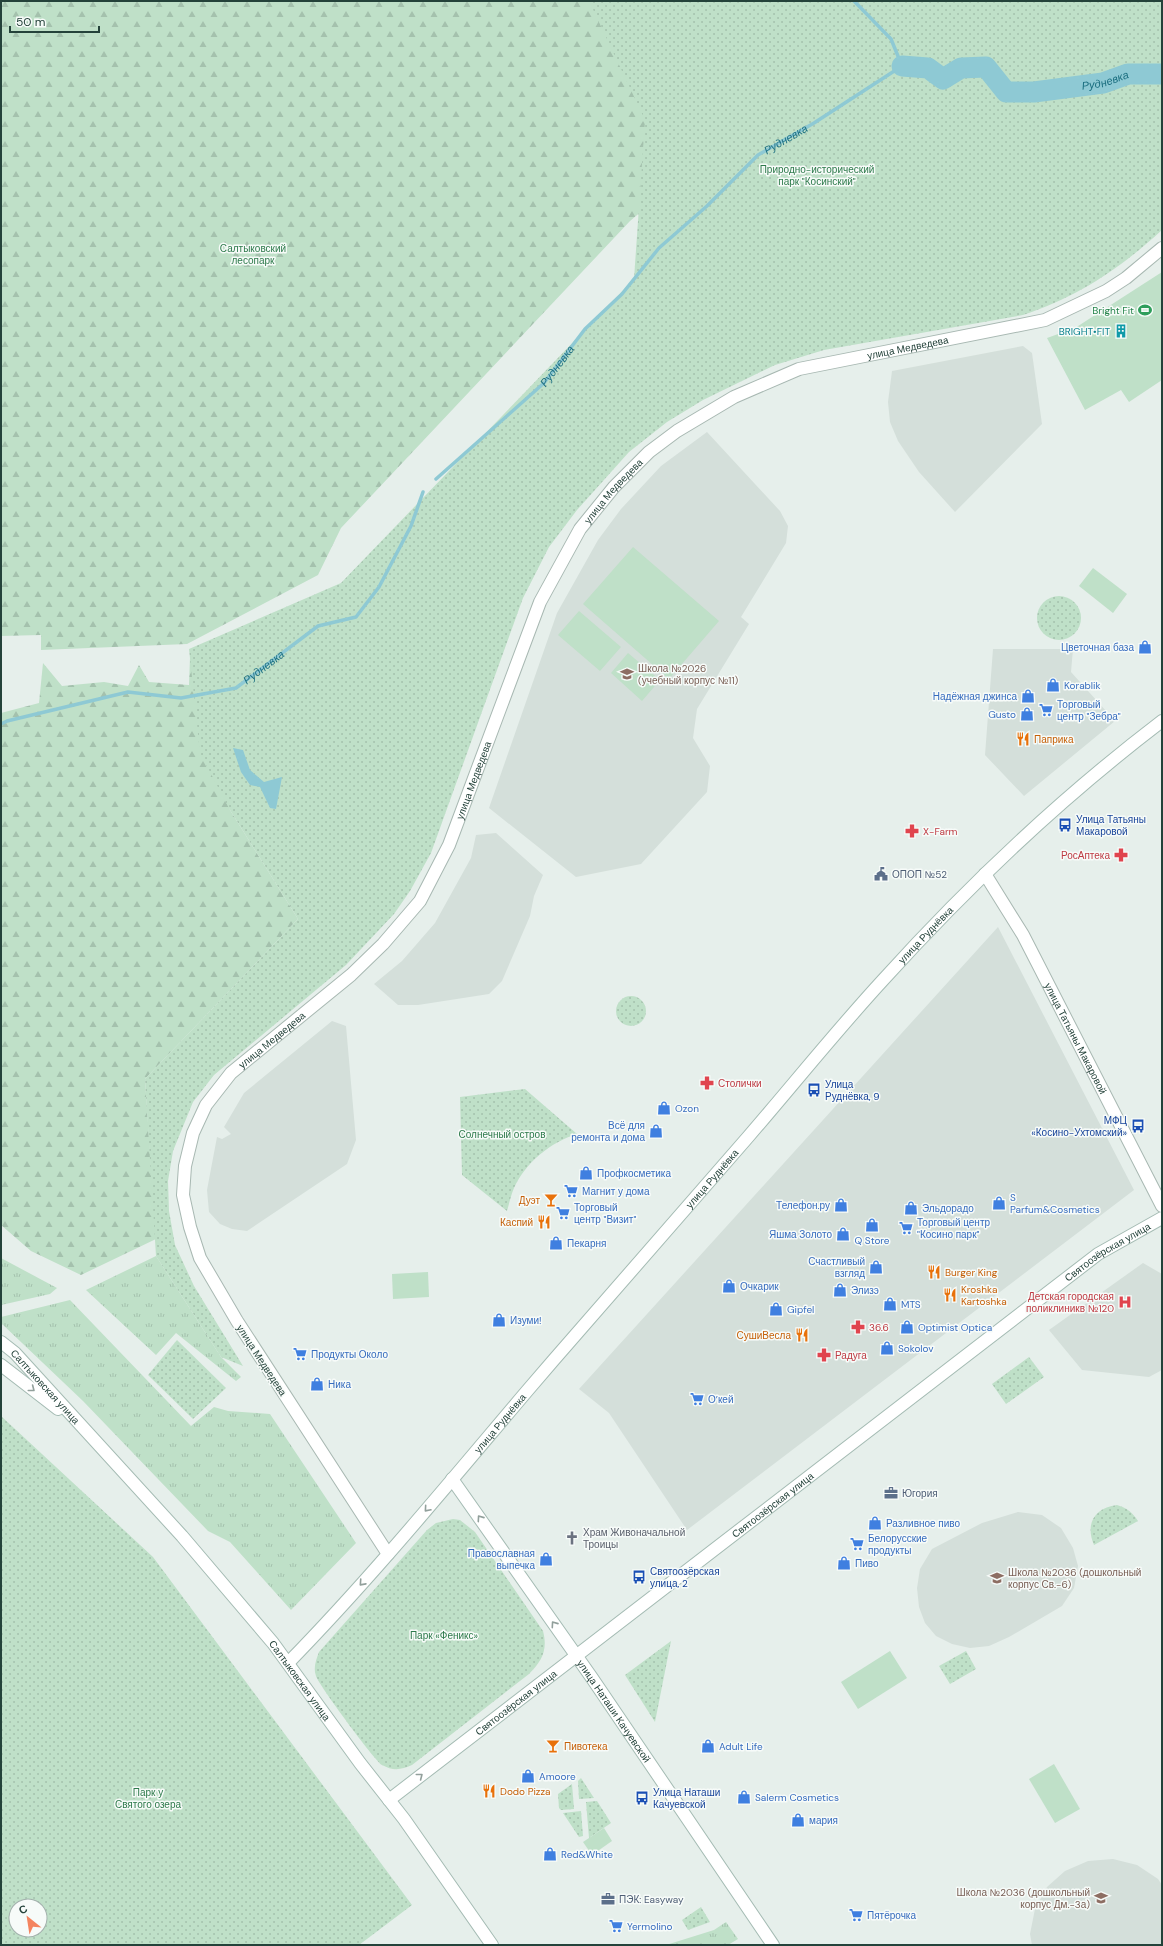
<svg xmlns="http://www.w3.org/2000/svg" width="1163" height="1946" viewBox="0 0 1163 1946" font-family="'DM Sans',sans-serif">
<defs>
<pattern id="grass-tufts" width="24" height="20" patternUnits="userSpaceOnUse"><rect width="24" height="20" fill="#bfe0c8"/><path d="M3 7l-1-3M5 7V3M7 7l1-3M15 17l-1-3M17 17v-4M19 17l1-3" fill="none" stroke="#a4c1ad"/></pattern>
<pattern id="forest-firs" width="22" height="20" patternUnits="userSpaceOnUse"><rect width="22" height="20" fill="#bfe0c8"/><path d="M5 1l3.5 6h-7zM16 11l3.5 6h-7z" fill="#a4c1ad"/></pattern>
<pattern id="park-dots" width="8" height="8" patternUnits="userSpaceOnUse"><rect width="8" height="8" fill="#bfe0c8"/><path d="M2 2h.1M6 6h.1" fill="none" stroke="#a4c1ad" stroke-width="1.8" stroke-linecap="round"/></pattern>
</defs>
<rect width="100%" height="100%" fill="#e6efeb"/>
<g fill="#d4dfda">
<path d="M1023,346L1032,353L1042,424L955,512L919,472L898,441L890,422L888,402L892,371Z"/>
<path d="M707,432L780,511L788,526L786,543L741,617L749,624L697,709L693,738L710,766L707,792L641,864L576,877L489,808L557,613L598,540L621,509L661,466Z"/>
<path d="M993,649H1073L1071,672L1115,721L1024,796L985,755Z"/>
<path d="M496,833L543,875L534,896L530,916L502,981L489,994L418,1005H398L374,984L402,961L435,923L471,858L476,835Z"/>
<path d="M998,927L1134,1190L687,1530L609,1413L579,1389Z"/>
<path d="M332,1021L346,1026L356,1140L347,1164L247,1231L232,1229L220,1224L209,1212L207,1190L217,1137L222,1139L231,1134L224,1127L244,1093Z"/>
<path d="M1143,1263L1162,1274V1370L1149,1377L1082,1370L1049,1330Z"/>
<path d="M1018,1512L1042,1515L1061,1528L1073,1548L1078,1566L1074,1588L1062,1606L1009,1637L989,1646L970,1648L952,1644L936,1636L925,1623L919,1607L917,1588L920,1569L932,1549L982,1523Z"/>
<path d="M1113,1859L1137,1865L1158,1879L1162,1885V1945H1032L1030,1934L1035,1909L1047,1887L1065,1871L1088,1861Z"/>
</g>
<g fill="url(#grass-tufts)">
<path d="M156,1256L221,1357L241,1377L236,1381L176,1333L156,1355L86,1290Z"/>
<path d="M1,1258L57,1288L50,1294L1,1305Z"/>
<path d="M70,1300L191,1426L214,1407L228,1411L270,1414L356,1543L291,1610L230,1542L208,1531L83,1401L1,1323V1317Z"/>
<path d="M726,1922L738,1939L728,1945H666L714,1930Z"/>
</g>
<g fill="url(#forest-firs)">
<path d="M1,1H879L822,59L630,221L341,528L318,575L187,644L41,650V635L1,636Z"/>
<path d="M190,657L230,810L298,919L145,1079L156,1239L81,1275L31,1251L1,1225V713L39,703L43,663L62,686L104,682L128,686L139,665L149,682L189,685Z"/>
</g>
<g fill="url(#park-dots)" fill-rule="evenodd">
<path d="M589,1H1162V230C1118,270 1079,296 1023,315L824,350L775,365L703,400L667,422L629,452L577,510L549,547L523,598L431,853L410,891L394,914L346,965L214,1075L193,1102L173,1151L168,1181L169,1211L175,1245L194,1286L243,1366L221,1357L156,1256L145,1079L298,919L230,810L200,753L189,649L341,583L634,279L645,120Z"/>
<circle cx="1059" cy="618" r="22"/>
<circle cx="631" cy="1011" r="15"/>
<path d="M525,1089L577,1134C551,1142 526,1162 514,1188C511,1195 509,1204 507,1211L462,1175L460,1097Z"/>
<path d="M177,1340L226,1388L193,1419L148,1375Z"/>
<path d="M1029,1357L1044,1377L1006,1404L992,1384Z"/>
<path d="M1,1416L153,1557L412,1905L359,1945H1ZM16,1906H40V1930H16Z"/>
<path d="M1117,1505C1127,1508 1132,1512 1138,1521L1094,1545C1085,1524 1094,1508 1117,1505Z"/>
<path d="M453,1519L460,1520L475,1532L543,1631C548,1650 542,1661 529,1674L412,1765C401,1770 393,1771 382,1765C375,1761 318,1684 316,1676C313,1668 316,1660 319,1652L427,1530L436,1523Z"/>
<path d="M671,1641L655,1722L625,1675Z"/>
<path d="M966,1651L976,1669L950,1684L939,1666Z"/>
<path d="M581,1778L594,1798L579,1799L578,1781Z"/>
<path d="M572,1784L574,1809L561,1810L559,1808L558,1794Z"/>
<path d="M597,1801L611,1823L589,1838L586,1802Z"/>
<path d="M581,1811L583,1836L579,1837L563,1813Z"/>
<path d="M701,1907L710,1922L688,1930L682,1920Z"/>
</g>
<g fill="#bfe0c8">
<path d="M1162,272V380L1129,402L1121,390L1085,410L1047,338L1075,328Z"/>
<path d="M633,547L719,621L669,679L583,604Z"/>
<path d="M1093,568L1127,594L1113,613L1079,586Z"/>
<path d="M579,611L621,647L600,671L558,635Z"/>
<path d="M628,653L660,680L642,701L611,673Z"/>
<path d="M428,1272L429,1297L393,1299L392,1274Z"/>
<path d="M890,1651L907,1678L858,1709L841,1682Z"/>
<path d="M1054,1764L1080,1809L1055,1823L1029,1779Z"/>
<path d="M604,1828L612,1841L592,1855L583,1842Z"/>
</g>
<path fill="#8ec9d4" d="M233,748L243,750L250,770L264,782L282,777L276,809L270,808L260,787L250,785L241,772Z"/>
<g fill="none" stroke-linecap="round" stroke-linejoin="round">
<g stroke="#8ec9d4" stroke-width="3.5">
<path id="s1" d="M436,479L544,383L585,329L622,294L659,248L707,206L758,155L814,123L902,66L891,39L854,1"/>
<path id="s2" d="M1,724L7,721L128,692L181,698L236,688L318,626L356,617L379,587L411,526L423,492"/>
</g>
<path stroke="#8ec9d4" stroke-width="21" id="s3" d="M902,66L928,68L943,79L961,68L986,67L1006,92H1034L1103,83L1128,74H1162"/>
<g stroke="#a8b8b2" stroke-width="14">
<g id="street">
<path id="s4" d="M985,874L1023,935L1162,1206"/>
<path id="s5" d="M388,1554L237,1321L200,1258L190,1227L183,1195L185,1166L193,1133L206,1105L231,1073L351,975L383,944L420,901L449,845L540,602L580,529L614,487L649,452L677,431L734,397L799,369L1045,320L1106,291L1126,278L1162,248"/>
</g>
</g>
<g stroke="#a4bbb3" stroke-width="14">
<g id="secondary">
<path id="s6" d="M1,1342L15,1353L182,1536L273,1643L360,1763L404,1819L492,1945"/>
<path d="M1,1365L58,1409"/>
<path id="s7" d="M452,1479L592,1678L773,1945"/>
<path id="s8" d="M288,1663C372,1577 449,1483 527,1391C600,1306 674,1222 748,1137C793,1085 836,1031 883,980C968,886 1061,798 1162,721"/>
<path id="s9" d="M389,1800L1098,1254L1162,1218"/>
</g>
</g>
<use href="#street" stroke="#fff" stroke-width="12"/>
<use href="#secondary" stroke="#fff" stroke-width="12"/>
</g>
<defs><path id="oneway-chevron" d="M-2-3.5L2.5 0L-2 3.5" fill="none" stroke-width="1.6" stroke-linecap="round" stroke-linejoin="round"/></defs>
<g stroke="#92a09c">
<use href="#oneway-chevron" transform="translate(32 1389) rotate(38)"/>
<use href="#oneway-chevron" transform="translate(427 1509) rotate(131)"/>
<use href="#oneway-chevron" transform="translate(480 1518) rotate(-125)"/>
<use href="#oneway-chevron" transform="translate(362 1583) rotate(132)"/>
<use href="#oneway-chevron" transform="translate(554 1624) rotate(-125)"/>
<use href="#oneway-chevron" transform="translate(420 1776) rotate(-38)"/>
</g>
<defs>
<g id="stadium-bare" transform="scale(1.08)"><path d="M0-5a6.5 5 0 1 0 0 10a6.5 5 0 1 0 0-10ZM-3.5-1.8h7v3.6h-7Z" fill="#2e9e5b" stroke="#f7fbf9" stroke-width="2.5" paint-order="stroke"/></g>
<g id="building-bare" transform="scale(1.08)"><path d="M-4-6H4V6H1V3H-1V6H-4ZM-2.5-4.3h1.7v1.8h-1.7ZM.8-4.3h1.7v1.8H.8ZM-2.5-1h1.7V.8h-1.7ZM.8-1h1.7V.8H.8Z" fill="#0f9aa8" stroke="#f7fbf9" stroke-width="2.5" paint-order="stroke"/></g>
<g id="shop-bare" transform="scale(1.08)"><path d="M-5-2.5h2.3a2.7 3.5 0 0 1 5.4 0H5L5.5 6h-11ZM-1.5-2.5h3a1.5 2.3 0 0 0-3 0Z" fill="#3f7fe0" stroke="#f7fbf9" stroke-width="2.5" paint-order="stroke"/></g>
<g id="school-bare" transform="scale(1.08)"><path d="M0-5L7-2L0 1L-7-2ZM-4 1L0 2.5L4 1V4Q0 6-4 4Z" fill="#8d6e63" stroke="#f7fbf9" stroke-width="2.5" paint-order="stroke"/></g>
<g id="supermarket-bare" transform="scale(1.08)"><path d="M-6-5.5h2.5l.6 2H6L4.5 2H-2.5L-4.4-4H-6ZM-1.5 3.2a1.3 1.3 0 1 0 .1 0ZM3 3.2a1.3 1.3 0 1 0 .1 0Z" fill="#3f7fe0" stroke="#f7fbf9" stroke-width="2.5" paint-order="stroke"/></g>
<g id="restaurant-bare" transform="scale(1.08)"><path d="M-5-6h1v4h1v-4h1v4h1v-4h1v5L-1.5 .5V6h-2V.5L-5-1ZM5-6V6H3V1.5H1.5Q1.5-4 5-6Z" fill="#e8710a" stroke="#f7fbf9" stroke-width="2.5" paint-order="stroke"/></g>
<g id="bus-bare" transform="scale(1.08)"><path d="M-5-6H5V4H4V6H2V4H-2V6H-4V4H-5ZM-3.5-4V0h7V-4ZM-3.5 1.2v1.5H-2V1.2ZM2 1.2v1.5H3.5V1.2Z" fill="#1a4fb4" stroke="#f7fbf9" stroke-width="2.5" paint-order="stroke"/></g>
<g id="pharmacy-bare" transform="scale(1.08)"><path d="M-2-6h4v4h4v4h-4v4h-4v-4h-4v-4h4Z" fill="#e0444e" stroke="#f7fbf9" stroke-width="2.5" paint-order="stroke"/></g>
<g id="civic-bare" transform="scale(1.08)"><path d="M-.6-6.5H3V-4.5H.6V-3L4-1V1h2V6H-6V1h2V-1L-.6-3ZM-1.2 2.5V6h2.4V2.5Z" fill="#5c6f8a" stroke="#f7fbf9" stroke-width="2.5" paint-order="stroke"/></g>
<g id="bar-bare" transform="scale(1.08)"><path d="M-6-5H6L.8 .8V4.5H3.5V6h-7V4.5H-.8V.8Z" fill="#e8710a" stroke="#f7fbf9" stroke-width="2.5" paint-order="stroke"/></g>
<g id="hospital-bare" transform="scale(1.08)"><path d="M-5-5h3v3.5h4V-5h3V5h-3V1.5h-4V5h-3Z" fill="#e0444e" stroke="#f7fbf9" stroke-width="2.5" paint-order="stroke"/></g>
<g id="office-bare" transform="scale(1.08)"><path d="M-6-3h4V-5.5h4V-3h4V5H-6ZM-1-4.5V-3h2v-1.5ZM-6 0V1H6V0Z" fill="#5c6f8a" stroke="#f7fbf9" stroke-width="2.5" paint-order="stroke"/></g>
<g id="church-bare" transform="scale(1.08)"><path d="M-1.2-6h2.4v3.5h3.3v2.4h-3.3V6h-2.4V-.1h-3.3v-2.4h3.3Z" fill="#6b7280" stroke="#f7fbf9" stroke-width="2.5" paint-order="stroke"/></g>
</defs>
<g fill-rule="evenodd">
<use href="#stadium-bare" x="1145" y="310"/>
<use href="#building-bare" x="1121" y="331"/>
<use href="#shop-bare" x="1145" y="647"/>
<use href="#school-bare" x="627" y="674"/>
<use href="#shop-bare" x="1053" y="685"/>
<use href="#shop-bare" x="1028" y="696"/>
<use href="#supermarket-bare" x="1046" y="710"/>
<use href="#shop-bare" x="1027" y="714"/>
<use href="#restaurant-bare" x="1023" y="739"/>
<use href="#bus-bare" x="1065" y="825"/>
<use href="#pharmacy-bare" x="912" y="831"/>
<use href="#pharmacy-bare" x="1121" y="855"/>
<use href="#civic-bare" x="881" y="874"/>
<use href="#pharmacy-bare" x="707" y="1083"/>
<use href="#bus-bare" x="814" y="1090"/>
<use href="#shop-bare" x="664" y="1108"/>
<use href="#bus-bare" x="1138" y="1126"/>
<use href="#shop-bare" x="656" y="1131"/>
<use href="#shop-bare" x="586" y="1173"/>
<use href="#supermarket-bare" x="571" y="1191"/>
<use href="#bar-bare" x="551" y="1200"/>
<use href="#shop-bare" x="999" y="1203"/>
<use href="#shop-bare" x="841" y="1205"/>
<use href="#shop-bare" x="911" y="1208"/>
<use href="#supermarket-bare" x="563" y="1213"/>
<use href="#restaurant-bare" x="544" y="1222"/>
<use href="#shop-bare" x="872" y="1225"/>
<use href="#supermarket-bare" x="906" y="1228"/>
<use href="#shop-bare" x="843" y="1234"/>
<use href="#shop-bare" x="556" y="1243"/>
<use href="#shop-bare" x="876" y="1267"/>
<use href="#restaurant-bare" x="934" y="1272"/>
<use href="#shop-bare" x="729" y="1286"/>
<use href="#shop-bare" x="840" y="1290"/>
<use href="#restaurant-bare" x="950" y="1295"/>
<use href="#hospital-bare" x="1125" y="1302"/>
<use href="#shop-bare" x="890" y="1304"/>
<use href="#shop-bare" x="776" y="1309"/>
<use href="#shop-bare" x="499" y="1320"/>
<use href="#pharmacy-bare" x="858" y="1327"/>
<use href="#shop-bare" x="907" y="1327"/>
<use href="#restaurant-bare" x="802" y="1335"/>
<use href="#shop-bare" x="887" y="1348"/>
<use href="#supermarket-bare" x="300" y="1354"/>
<use href="#pharmacy-bare" x="824" y="1355"/>
<use href="#shop-bare" x="317" y="1384"/>
<use href="#supermarket-bare" x="697" y="1399"/>
<use href="#office-bare" x="891" y="1493"/>
<use href="#shop-bare" x="875" y="1523"/>
<use href="#church-bare" x="572" y="1538"/>
<use href="#supermarket-bare" x="857" y="1544"/>
<use href="#shop-bare" x="546" y="1559"/>
<use href="#shop-bare" x="844" y="1563"/>
<use href="#bus-bare" x="639" y="1577"/>
<use href="#school-bare" x="997" y="1578"/>
<use href="#bar-bare" x="553" y="1746"/>
<use href="#shop-bare" x="708" y="1746"/>
<use href="#shop-bare" x="528" y="1776"/>
<use href="#restaurant-bare" x="489" y="1791"/>
<use href="#shop-bare" x="744" y="1797"/>
<use href="#bus-bare" x="642" y="1798"/>
<use href="#shop-bare" x="798" y="1820"/>
<use href="#shop-bare" x="550" y="1854"/>
<use href="#school-bare" x="1101" y="1898"/>
<use href="#office-bare" x="608" y="1899"/>
<use href="#supermarket-bare" x="856" y="1915"/>
<use href="#supermarket-bare" x="616" y="1926"/>
</g>
<g text-anchor="middle" stroke-width="3" stroke-linejoin="round" paint-order="stroke">
<g font-size="10" fill="#2d7a4b" stroke="#f7fbf9">
<text x="817" y="173">Природно-исторический<tspan x="817" dy="12">парк "Косинский"</tspan></text>
<text x="253" y="252">Салтыковский<tspan x="253" dy="12">лесопарк</tspan></text>
<text x="502" y="1138">Солнечный остров</text>
<text x="444" y="1639">Парк «Феникс»</text>
<text x="148" y="1796">Парк у<tspan x="148" dy="12">Святого озера</tspan></text>
</g>
<g font-size="10" fill="#27864d" stroke="#f7fbf9" text-anchor="end">
<text x="1134" y="314">Bright Fit</text>
</g>
<g font-size="10" fill="#0d838f" stroke="#f7fbf9" text-anchor="end">
<text x="1110" y="335">BRIGHT•FIT</text>
</g>
<g font-size="10" fill="#24423a" stroke="#f7fbf9">
<text dy="4" stroke="none"><textPath href="#s5" startOffset="1599">улица Медведева</textPath></text>
<text dy="4" stroke="none"><textPath href="#s5" startOffset="1263">улица Медведева</textPath></text>
<text dy="4" stroke="none"><textPath href="#s5" startOffset="939">улица Медведева</textPath></text>
<text dy="4" stroke="none"><textPath href="#s8" startOffset="968">улица Руднёвка</textPath></text>
<text dy="4" stroke="none"><textPath href="#s4" startOffset="188">улица Татьяны Макаровой</textPath></text>
<text dy="4" stroke="none"><textPath href="#s5" startOffset="603">улица Медведева</textPath></text>
<text dy="4" stroke="none"><textPath href="#s8" startOffset="644">улица Руднёвка</textPath></text>
<text dy="4" stroke="none"><textPath href="#s9" startOffset="904">Святоозёрская улица</textPath></text>
<text transform="translate(262 1360) rotate(57)" y="4">улица Медведева</text>
<text dy="4" stroke="none"><textPath href="#s6" startOffset="63">Салтыковская улица</textPath></text>
<text dy="4" stroke="none"><textPath href="#s8" startOffset="320">улица Руднёвка</textPath></text>
<text dy="4" stroke="none"><textPath href="#s9" startOffset="484">Святоозёрская улица</textPath></text>
<text dy="4" stroke="none"><textPath href="#s6" startOffset="452">Салтыковская улица</textPath></text>
<text dy="4" stroke="none"><textPath href="#s9" startOffset="160">Святоозёрская улица</textPath></text>
<text dy="4" stroke="none"><textPath href="#s7" startOffset="283">улица Наташи Качуевской</textPath></text>
</g>
<g font-size="10" fill="#366cbe" stroke="#f7fbf9" text-anchor="start">
<text x="1134" y="651" text-anchor="end">Цветочная база</text>
<text x="1064" y="689">Korablik</text>
<text x="1017" y="700" text-anchor="end">Надёжная джинса</text>
<text x="1057" y="708">Торговый<tspan x="1057" dy="12">центр "Зебра"</tspan></text>
<text x="1016" y="718" text-anchor="end">Gusto</text>
<text x="675" y="1112">Ozon</text>
<text x="645" y="1129" text-anchor="end">Всё для<tspan x="645" dy="12">ремонта и дома</tspan></text>
<text x="597" y="1177">Профкосметика</text>
<text x="582" y="1195">Магнит у дома</text>
<text x="1010" y="1201">S<tspan x="1010" dy="12">Parfum&amp;Cosmetics</tspan></text>
<text x="830" y="1209" text-anchor="end">Телефон.ру</text>
<text x="574" y="1211">Торговый<tspan x="574" dy="12">центр "Визит"</tspan></text>
<text x="922" y="1212">Эльдорадо</text>
<text x="917" y="1226">Торговый центр<tspan x="917" dy="12">"Косино парк"</tspan></text>
<text x="832" y="1238" text-anchor="end">Яшма Золото</text>
<text x="872" y="1244" text-anchor="middle">Q Store</text>
<text x="567" y="1247">Пекарня</text>
<text x="865" y="1265" text-anchor="end">Счастливый<tspan x="865" dy="12">взгляд</tspan></text>
<text x="740" y="1290">Очкарик</text>
<text x="851" y="1294">Элизэ</text>
<text x="901" y="1308">MTS</text>
<text x="787" y="1313">Gipfel</text>
<text x="510" y="1324">Изуми!</text>
<text x="918" y="1331">Optimist Optica</text>
<text x="898" y="1352">Sokolov</text>
<text x="311" y="1358">Продукты Около</text>
<text x="328" y="1388">Ника</text>
<text x="708" y="1403">О’кей</text>
<text x="886" y="1527">Разливное пиво</text>
<text x="868" y="1542">Белорусские<tspan x="868" dy="12">продукты</tspan></text>
<text x="535" y="1557" text-anchor="end">Православная<tspan x="535" dy="12">выпечка</tspan></text>
<text x="855" y="1567">Пиво</text>
<text x="719" y="1750">Adult Life</text>
<text x="539" y="1780">Amoore</text>
<text x="755" y="1801">Salerm Cosmetics</text>
<text x="809" y="1824">мария</text>
<text x="561" y="1858">Red&amp;White</text>
<text x="867" y="1919">Пятёрочка</text>
<text x="627" y="1930">Yermolino</text>
</g>
<g font-size="10" fill="#785e54" stroke="#f7fbf9" text-anchor="start">
<text x="638" y="672">Школа №2026<tspan x="638" dy="12">(учебный корпус №11)</tspan></text>
<text x="1008" y="1576">Школа №2036 (дошкольный<tspan x="1008" dy="12">корпус Св.-6)</tspan></text>
<text x="1090" y="1896" text-anchor="end">Школа №2036 (дошкольный<tspan x="1090" dy="12">корпус Дм.-3а)</tspan></text>
</g>
<g font-size="10" fill="#c56008" stroke="#f7fbf9" text-anchor="start">
<text x="1034" y="743">Паприка</text>
<text x="540" y="1204" text-anchor="end">Дуэт</text>
<text x="533" y="1226" text-anchor="end">Каспий</text>
<text x="945" y="1276">Burger King</text>
<text x="961" y="1293">Kroshka<tspan x="961" dy="12">Kartoshka</tspan></text>
<text x="791" y="1339" text-anchor="end">СушиВесла</text>
<text x="564" y="1750">Пивотека</text>
<text x="500" y="1795">Dodo Pizza</text>
</g>
<g font-size="10" fill="#164399" stroke="#f7fbf9" text-anchor="start">
<text x="1076" y="823">Улица Татьяны<tspan x="1076" dy="12">Макаровой</tspan></text>
<text x="825" y="1088">Улица<tspan x="825" dy="12">Руднёвка, 9</tspan></text>
<text x="1127" y="1124" text-anchor="end">МФЦ<tspan x="1127" dy="12">«Косино-Ухтомский»</tspan></text>
<text x="650" y="1575">Святоозёрская<tspan x="650" dy="12">улица, 2</tspan></text>
<text x="653" y="1796">Улица Наташи<tspan x="653" dy="12">Качуевской</tspan></text>
</g>
<g font-size="10" fill="#be3a42" stroke="#f7fbf9" text-anchor="start">
<text x="923" y="835">X-Farm</text>
<text x="1110" y="859" text-anchor="end">РосАптека</text>
<text x="718" y="1087">Столички</text>
<text x="1114" y="1300" text-anchor="end">Детская городская<tspan x="1114" dy="12">поликлиникв №120</tspan></text>
<text x="869" y="1331">36.6</text>
<text x="835" y="1359">Радуга</text>
</g>
<g font-size="10" fill="#4e5e75" stroke="#f7fbf9" text-anchor="start">
<text x="892" y="878">ОПОП №52</text>
<text x="902" y="1497">Югория</text>
<text x="619" y="1903">ПЭК: Easyway</text>
</g>
<g font-size="10" fill="#5b616d" stroke="#f7fbf9" text-anchor="start">
<text x="583" y="1536">Храм Живоначальной<tspan x="583" dy="12">Троицы</tspan></text>
</g>
<g font-size="11" font-style="italic" fill="#1c6f80" stroke="#f7fbf9">
<text dy="4" stroke="none"><textPath href="#s3" startOffset="223">Рудневка</textPath></text>
<text dy="4" stroke="none"><textPath href="#s1" startOffset="490">Рудневка</textPath></text>
<text dy="4" stroke="none"><textPath href="#s1" startOffset="166">Рудневка</textPath></text>
<text dy="4" stroke="none"><textPath href="#s2" startOffset="275">Рудневка</textPath></text>
</g>
</g>
<rect width="1163" height="1946" fill="none" stroke="#24423a" stroke-width="4"/>
<g transform="translate(28 1918) rotate(330)"><circle r="19" fill="#f7fbf9" stroke="#a3b1ad"/>
<path d="M0-3L7 15L0 10L-7 15Z" fill="#f4845f"/>
<text y="-6" font-size="11" font-weight="bold" text-anchor="middle" fill="#24423a">С</text>
</g>
<path d="M10 26v6h89v-6" fill="none" stroke="#24423a" stroke-width="2"/>
<text x="16" y="26" font-size="12" fill="#24423a" stroke="#f7fbf9" stroke-width="3" paint-order="stroke">50 m</text>
</svg>
